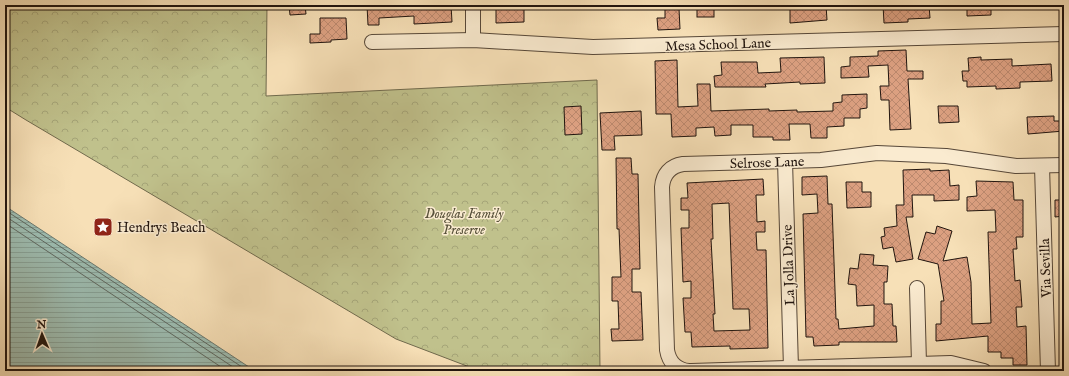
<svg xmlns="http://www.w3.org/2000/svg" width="1069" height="376" viewBox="0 0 1069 376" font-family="'IM FELL English',serif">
<defs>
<pattern id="forest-crowns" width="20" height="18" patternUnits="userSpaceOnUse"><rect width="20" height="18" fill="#c0c18c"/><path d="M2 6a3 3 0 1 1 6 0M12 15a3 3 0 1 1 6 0" fill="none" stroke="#a5a578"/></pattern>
<pattern id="water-rules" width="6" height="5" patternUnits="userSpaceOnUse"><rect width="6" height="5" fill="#9dbdb2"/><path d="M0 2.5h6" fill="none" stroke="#87a298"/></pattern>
<pattern id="building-cross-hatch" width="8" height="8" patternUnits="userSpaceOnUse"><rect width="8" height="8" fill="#dca081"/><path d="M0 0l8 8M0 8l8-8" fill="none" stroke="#bc896e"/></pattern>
</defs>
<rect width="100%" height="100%" fill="#f7e0b7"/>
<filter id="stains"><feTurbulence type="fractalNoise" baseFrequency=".005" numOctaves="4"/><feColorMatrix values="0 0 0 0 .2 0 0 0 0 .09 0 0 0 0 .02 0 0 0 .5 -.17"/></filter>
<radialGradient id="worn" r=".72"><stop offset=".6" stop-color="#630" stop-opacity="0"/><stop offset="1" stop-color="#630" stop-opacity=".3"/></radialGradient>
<path fill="url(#forest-crowns)" stroke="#706a4d" d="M5,5H267L266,96L597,80L600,371H480L396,339L26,120L5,107Z"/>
<path fill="url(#water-rules)" stroke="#6b7970" d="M5,206L255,371H5Z"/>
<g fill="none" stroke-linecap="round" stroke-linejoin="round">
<g stroke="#5e6860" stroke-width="1">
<path d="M5,210L248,371"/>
<path d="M5,216L239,371"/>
<path d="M5,223L227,371"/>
</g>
</g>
<g fill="url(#building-cross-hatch)" stroke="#20140e" fill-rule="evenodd">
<path d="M289,5H305L306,14L290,15Z"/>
<path d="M367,5H451L452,22L414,24V16L379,18V25H368Z"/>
<path d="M496,5H524V22L496,23Z"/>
<rect x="697" y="5" width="17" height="12"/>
<path d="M790,5H826L827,20L790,23Z"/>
<path d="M883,5H929L930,18L908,19V22L884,23Z"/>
<path d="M967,5H991V15L967,16Z"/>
<path d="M665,9H679L680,29L658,30L657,18H665Z"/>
<path d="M320,18H346L347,39L331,40V42L310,43V34H320Z"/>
<path d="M906,50L907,71H923V79H908L911,129L890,130L889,100H881L880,86H889L888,65L868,66L869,77L841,78V67L850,66V57L878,56V51Z"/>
<path d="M824,57L825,83L800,84V82L765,84L766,87H715L714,76L722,75L721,62H757L758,73L781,72L780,58Z"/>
<path d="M981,57V60L1012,59V66L1051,64L1052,81L1020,82V88L996,89V86L967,87V81H963L962,71H969L968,58Z"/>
<path d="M677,60L678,107L698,106L697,84H710L711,111L769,109V111L797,110V112L833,111V103L842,102V95L867,94V108L860,109V118H844V126L827,127V138H811L810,124H789L790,140H773V137H753V125H731V135L715,136L714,127L696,128V136L672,137L671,114H656L655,61Z"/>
<path d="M581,106L582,134L565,135L564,107Z"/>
<path d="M938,106H958L959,122L939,123Z"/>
<path d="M641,111L642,135L614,136L615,150H602L600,113Z"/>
<path d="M1054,116V121H1064V131L1028,134L1027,117Z"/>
<path d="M616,158H631L632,174H638L640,269H632V292H641L643,340L612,341L611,329H619L618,301H612V277H621L619,229H617Z"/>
<path d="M930,169V171L949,170L950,186L959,185V200L934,201V195H912L913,217H906L913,259L896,262L893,247L883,249L881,237L885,236L884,228L897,226L896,205H904L903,170Z"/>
<path d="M827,176L828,204H832L836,319H838L839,329L874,326V305L857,306L856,285L848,284L850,268L858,269L860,254L874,255L873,265L888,266L887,282H884V304H892L893,326H896L897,342H839V345L814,346L813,337H806L803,214L818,213L817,194L802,195V177Z"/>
<path d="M763,179L764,195H756L757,222L765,221V232H756L757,250H766L768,348L730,349V346L692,347L691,332H685L683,298H691V281L683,282L681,228H689V210H681V198H688L687,183ZM729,203L733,309H749L750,330L714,331L713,314H715L711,239H713L712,204Z"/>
<path d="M976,181L1013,182L1014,200H1023V237H1016L1017,249H1013L1015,281L1020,280L1022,307H1016L1017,327L1026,326L1027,365H1013V358H1001V352H988V336L936,341V324H941V301H944L938,264L918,259L926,232L935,234L937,226L952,231L943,261L967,257L971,282L972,324L991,323L988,232H996L995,210L967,211V197L977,196Z"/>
<path d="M846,182H862V192H871V207L847,208Z"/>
<path d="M1055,200H1064V216L1055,217Z"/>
</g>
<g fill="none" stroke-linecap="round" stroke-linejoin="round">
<g stroke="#564738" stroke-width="16">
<g id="minor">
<path d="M473,5V40"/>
<path d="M372,42L473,40L593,47L1064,34"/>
<path d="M785,161L791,368"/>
<path d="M1042,166L1048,371"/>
<path d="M917,288L919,364"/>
<path d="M689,371C676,370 669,362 667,350L662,187C663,174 670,166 683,164L821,160L877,153L946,156L1016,166L1064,165"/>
<path d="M691,371L951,363L984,371"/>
</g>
</g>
<use href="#minor" stroke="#faebd0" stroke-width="14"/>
</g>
<defs>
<g id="sight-square" transform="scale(1)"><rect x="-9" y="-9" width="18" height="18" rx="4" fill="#8f2418" stroke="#faebd0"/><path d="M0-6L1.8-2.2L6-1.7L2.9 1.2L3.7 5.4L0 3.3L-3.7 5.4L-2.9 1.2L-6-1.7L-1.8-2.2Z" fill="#fff"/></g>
</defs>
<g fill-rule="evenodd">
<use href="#sight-square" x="103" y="227"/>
</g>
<g text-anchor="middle" stroke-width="3" stroke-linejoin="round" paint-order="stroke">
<g font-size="14" fill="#20140e" stroke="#faebd0">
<text transform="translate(718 44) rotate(-2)" y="5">Mesa School Lane</text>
<text transform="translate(767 162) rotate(-2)" y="5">Selrose Lane</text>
<text transform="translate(788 265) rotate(-92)" y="5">La Jolla Drive</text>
<text transform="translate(1045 268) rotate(-92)" y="5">Via Sevilla</text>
</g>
<g font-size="14" font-style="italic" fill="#58513a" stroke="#faebd0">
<text x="464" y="218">Douglas Family<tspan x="464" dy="16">Preserve</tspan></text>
</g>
<g font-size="14" fill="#20140e" stroke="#faebd0" text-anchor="start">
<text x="117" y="232">Hendrys Beach</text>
</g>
</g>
<rect width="1069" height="376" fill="none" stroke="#f7e0b7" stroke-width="20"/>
<rect x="6" y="6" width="1057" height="364" fill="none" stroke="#20140e" stroke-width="2"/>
<rect x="10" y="10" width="1049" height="356" fill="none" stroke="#20140e"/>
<g transform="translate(42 334) rotate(358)" stroke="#faebd0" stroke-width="3" paint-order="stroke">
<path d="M0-3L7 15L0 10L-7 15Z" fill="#20140e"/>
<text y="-6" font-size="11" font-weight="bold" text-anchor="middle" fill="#20140e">N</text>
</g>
<rect width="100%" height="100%" filter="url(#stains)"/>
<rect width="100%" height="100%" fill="url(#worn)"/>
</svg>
